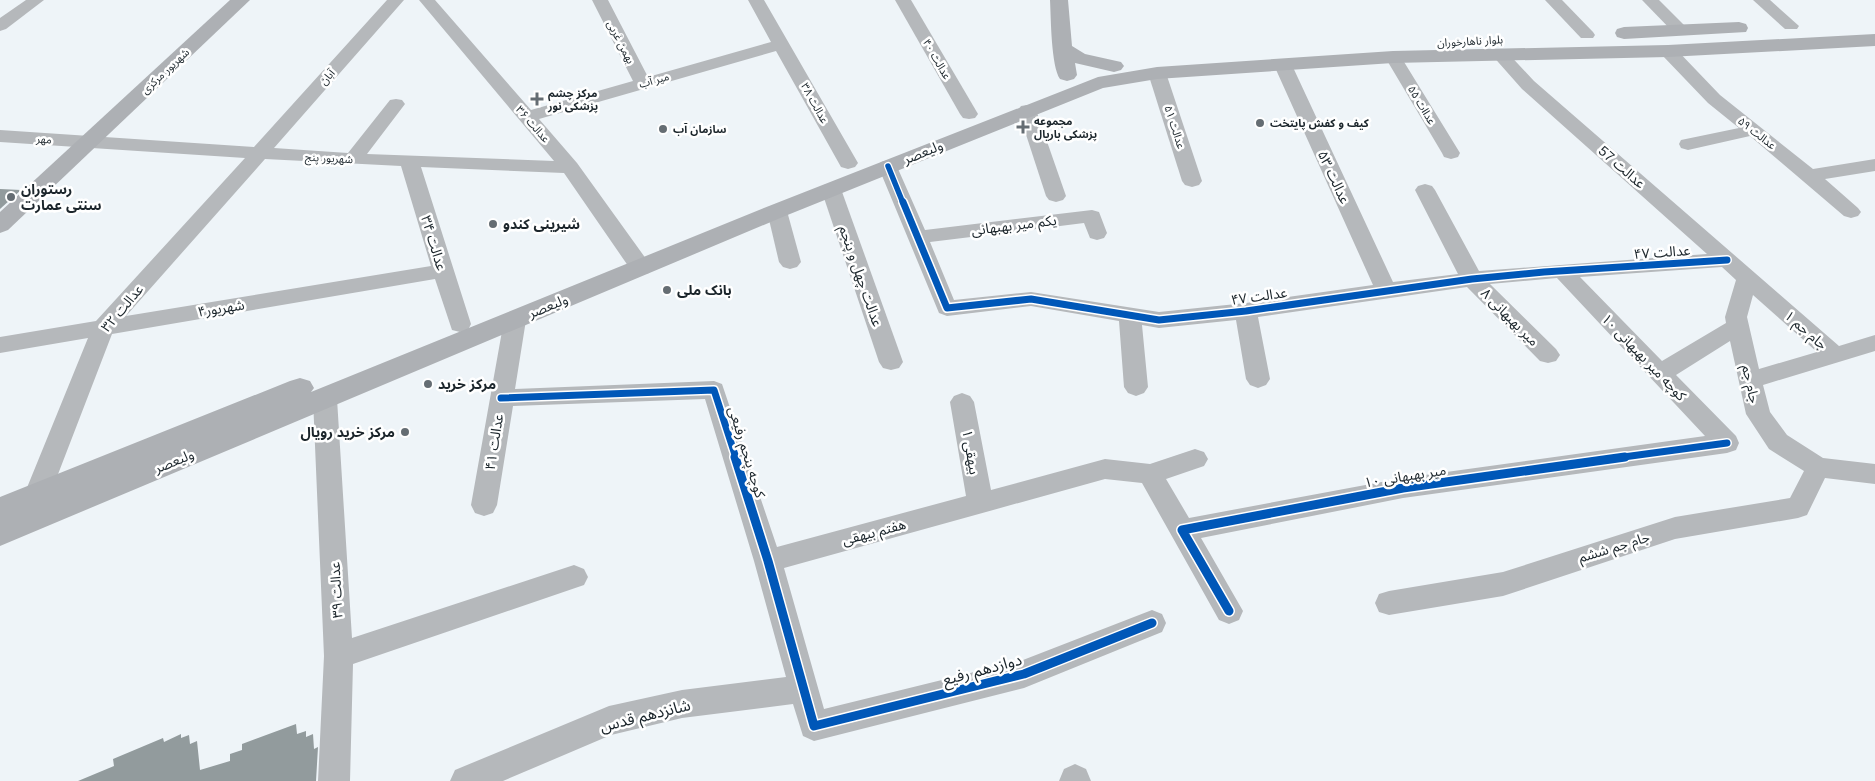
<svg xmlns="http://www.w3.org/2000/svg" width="1875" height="781" viewBox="0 0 1875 781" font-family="Arial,'Noto Sans Arabic',sans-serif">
<rect width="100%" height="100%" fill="#eef4f8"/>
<g fill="#929b9d">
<path d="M0,189L21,190L0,209Z"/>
<path d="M296,724L297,734L306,731V737L313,734L314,749L318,747L316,781H78L114,766L113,759L163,738L164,742L181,734V738L189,735L190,744L197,741L200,770L230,761V754L242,750V744Z"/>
</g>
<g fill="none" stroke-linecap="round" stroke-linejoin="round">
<g fill="#b5b8bb" fill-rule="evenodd">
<path d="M26,0H44L6,29L0,31V18Z"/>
<path d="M387,0H404L274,148L348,153L390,100L396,99L402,100L405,104L367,154L554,161L419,0H435L531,110L633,81L592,0H608L648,77L771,42L748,0H764L858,163L855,167L848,169L841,167L776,51L539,119L577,163L649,263L652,268L649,273L641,275L633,273L564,173L421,167L471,324L468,330L460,332L452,330L435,279L112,334L50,495L46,502L37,505L28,502L24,495L88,338L0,353V337L96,321L245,158L0,142V130L254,147ZM265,159L401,166L431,266L126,316Z"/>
<path d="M895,0H911L978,114L975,118L969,119L963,118L960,114Z"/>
<path d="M1545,0H1562L1593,32L1595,35L1593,38H1581Z"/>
<path d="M1642,0H1659L1687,28L1689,31L1687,34H1675Z"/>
<path d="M1753,0H1770L1799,26L1797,29H1785Z"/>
<path d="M1668,46L1674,47L1720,95L1813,169L1875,159V171L1825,179L1858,208L1861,212L1858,216L1851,218L1844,216L1750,136L1688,150L1681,148L1679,144L1681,140L1739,128L1708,103L1662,55L1660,51L1662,47Z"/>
<path d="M1499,49L1505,50L1534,81L1839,346L1875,335V351L1763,385L1770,412L1787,435L1823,458L1875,464V484L1825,478L1807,515L1798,518L1675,539L1503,596L1389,615L1379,612L1375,603L1379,594L1389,591L1503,572L1675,517L1790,498L1804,471L1769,449L1746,414L1730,341L1676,375L1736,436L1739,443L1736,450L1727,453L1403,498L1201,538L1243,611L1239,620L1229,624L1219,620L1142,483L1105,479L784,568L824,709L1023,660L1152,610L1162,614L1166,623L1162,632L1024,688L814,741L803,736L793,704L682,718L611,735L503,781H450L455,770L609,706L682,690L786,677L754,561L705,399L513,406L497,505L493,513L484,516L475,513L471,505L504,320L507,314L515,312L523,314L526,320L515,389L714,381L722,384L777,547L966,496L950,402L954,396L962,393L970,396L974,402L991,490L1105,459L1150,464L1195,449L1204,452L1208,459L1204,466L1166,479L1189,518L1403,478L1705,436L1557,278L1490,284L1556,349L1560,355L1556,361L1548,363L1540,361L1467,287L1258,317L1270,379L1266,385L1258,388L1250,385L1246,379L1236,320L1159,328L1142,325L1148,387L1144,393L1136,396L1128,393L1124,387L1119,321L1031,306L947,316L939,313L878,166L881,162L888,160L895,162L925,230L1092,210L1099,212L1107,233L1104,238L1097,240L1090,238L1084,223L930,242L954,300L1031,292L1159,312L1246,303L1373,285L1273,63L1276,59H1288L1291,63L1393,282L1458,274L1415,190L1418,186L1425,184L1432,186L1435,190L1479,271L1707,254L1522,89L1491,54L1493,50ZM1722,267L1736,280L1725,317L1726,323L1662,361L1580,277ZM1753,295L1817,352L1759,369L1747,317Z"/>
<path d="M1393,52L1399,53L1401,57L1460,153L1458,157L1451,159L1444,157L1442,153L1385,57L1387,53Z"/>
<path d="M1157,68L1163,69L1166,73L1202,181L1199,185L1192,187L1185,185L1182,181L1148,73L1151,69Z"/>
<path d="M1027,105L1033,106L1036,110L1066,196L1063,200L1056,202L1049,200L1046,196L1018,110L1021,106Z"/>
<path d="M831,183L838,185L841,189L903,362L899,368L891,370L883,368L879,362L821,189L824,185Z"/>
<path d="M777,205L784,207L787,211L801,262L797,267L790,269L783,267L779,262L767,211L770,207Z"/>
<path d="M325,390L333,393L337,399L352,638L574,565L584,569L588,577L584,585L353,664L350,781H318L324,656L313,399L317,393Z"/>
<path d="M1075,764L1086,769L1091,781H1059L1064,769Z"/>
</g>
<g fill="#adb0b4" fill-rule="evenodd">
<path d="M230,0H250L8,230L0,233V212Z"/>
<path d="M1050,0H1068L1072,46L1085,54L1121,62L1124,66L1121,70L1114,72L1075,63L1077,75L1074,79L1067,81L1060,79C1051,66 1051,18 1050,0Z"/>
<path d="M1739,22L1746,24L1748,28L1746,32L1624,39L1617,37L1615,33L1617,29L1624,27Z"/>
<path d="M1875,34V46L1668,57L1393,63L1157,79L1103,88L785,216L0,546V497L290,381L300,378L310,381L314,388L311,392L769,206L1098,77L1157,67L1393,51L1668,45Z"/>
</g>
<g stroke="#fff" stroke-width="8">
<path id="cycleway-far2" d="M888,166L903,203"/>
</g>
<g stroke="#fff" stroke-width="10">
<g id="cycleway-far1">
<path d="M903,202L947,308L1031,299L1159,320L1246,311L1472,279L1544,272L1727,260"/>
<path d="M501,398L714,390L736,458"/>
<path d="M1616,458L1727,443"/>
</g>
</g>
<g stroke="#fff" stroke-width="12">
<g id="cycleway">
<path d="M735,457L768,561L814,726L1024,674L1152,623"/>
<path d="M1229,611L1182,530L1403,488L1625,457"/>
</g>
</g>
<use href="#cycleway-far2" stroke="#0057b8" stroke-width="5.5"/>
<use href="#cycleway-far1" stroke="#0057b8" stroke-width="7"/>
<use href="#cycleway" stroke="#0057b8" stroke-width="9"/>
</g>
<g fill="#656d73" stroke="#fff" stroke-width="2">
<path d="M534.5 91.5h5v5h5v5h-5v5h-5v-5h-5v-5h5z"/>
<circle cx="1260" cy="123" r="5"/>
<path d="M1020.5 119.5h5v5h5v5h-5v5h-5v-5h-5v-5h5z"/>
<circle cx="663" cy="129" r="5"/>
<circle cx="11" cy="197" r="5"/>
<circle cx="493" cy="224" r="5"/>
<circle cx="667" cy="290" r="5"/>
<circle cx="428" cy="384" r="5"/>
<circle cx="405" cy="432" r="5"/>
</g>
<g text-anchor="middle" stroke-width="5" stroke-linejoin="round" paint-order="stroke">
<g font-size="11" fill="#1b252b" stroke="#fff">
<text transform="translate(1470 41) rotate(-3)" y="4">بلوار ناهارخوران</text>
<text transform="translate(621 42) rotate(63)" y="4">بهمن غربی</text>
<text transform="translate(937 59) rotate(60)" y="4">عدالت ۴۰</text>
<text transform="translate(165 71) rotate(-43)" y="4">شهریور مرکزی</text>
<text transform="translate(327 77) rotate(-48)" y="4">آبان</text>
<text transform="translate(654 80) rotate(-16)" y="4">میر آب</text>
<text transform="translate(815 103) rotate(61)" y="4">عدالت ۳۸</text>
<text transform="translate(1422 105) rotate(59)" y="4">عداات ۵۵</text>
<text transform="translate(533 124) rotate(49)" y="4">عدالت ۳۶</text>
<text transform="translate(1175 127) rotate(72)" y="4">عدالت ۵۱</text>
<text transform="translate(1757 133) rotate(38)" y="4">عدالت ۵۹</text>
<text transform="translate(44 139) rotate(4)" y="4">مهر</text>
<text transform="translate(329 158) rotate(3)" y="4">شهریور پنج</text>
</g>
<g font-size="11" font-weight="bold" fill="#1b252b" stroke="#fff" text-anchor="start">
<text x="548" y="97">مرکز چشم<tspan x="548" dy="13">پزشکی نور</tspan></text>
<text x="1034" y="125">مجموعه<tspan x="1034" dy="13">پزشکی باریال</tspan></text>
<text x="1270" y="127">کیف و کفش پایتخت</text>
<text x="673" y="133">سازمان آب</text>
</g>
<g font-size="14" fill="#1b252b" stroke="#fff">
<text transform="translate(923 152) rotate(-22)" y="5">ولیعصر</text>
<text transform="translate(1622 167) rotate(41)" y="5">عدالت 57</text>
<text transform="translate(1334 177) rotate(65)" y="5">عدالت ۵۳</text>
<text transform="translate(1014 225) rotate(-7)" y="5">یکم میر بهبهانی</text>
<text transform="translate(434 243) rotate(73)" y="5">عدالت ۳۴</text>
<text transform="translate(1662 252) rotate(-4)" y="5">عدالت ۴۷</text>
<text transform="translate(861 276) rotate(71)" y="5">عدالت چهل و پنجم</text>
<text transform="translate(1259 296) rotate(-8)" y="5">عدالت ۴۷</text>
<text transform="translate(548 306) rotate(-22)" y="5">ولیعصر</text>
<text transform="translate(122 308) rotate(-50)" y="5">عدالت ۳۲</text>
<text transform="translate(221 308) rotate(-9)" y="5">شهریور۴</text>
<text transform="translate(1510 317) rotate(45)" y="5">۸ میر بهبهانی</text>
<text transform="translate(1806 330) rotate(41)" y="5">۱ جام جم</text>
<text transform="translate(1644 357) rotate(46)" y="5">کوچه میر بهبهانی ۱۰</text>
<text transform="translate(1751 384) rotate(78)" y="5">جام جم</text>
<text transform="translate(494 442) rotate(-81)" y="5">عدالت ۴۱</text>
<text transform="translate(747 452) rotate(73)" y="5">کوچه پنجم رفیعی</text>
<text transform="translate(971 452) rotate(80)" y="5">بیهقی ۱</text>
<text transform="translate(174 461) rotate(-22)" y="5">ولیعصر</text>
<text transform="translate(1405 476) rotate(-9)" y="5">۱۰ میر بهبهانی</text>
<text transform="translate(874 532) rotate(-15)" y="5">هفتم بیهقی</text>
<text transform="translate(1614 547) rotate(-17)" y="5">جام جم ششم</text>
<text transform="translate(336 590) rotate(-93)" y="5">عدالت ۳۹</text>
</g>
<g font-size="14" font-weight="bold" fill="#1b252b" stroke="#fff" text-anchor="start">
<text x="21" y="194">رستوران<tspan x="21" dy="16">سنتی عمارت</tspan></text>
<text x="503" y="229">شیرینی کندو</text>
<text x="677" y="295">بانک ملی</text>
<text x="438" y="389">مرکز خرید</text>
<text x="395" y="437" text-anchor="end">مرکز خرید رویال</text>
</g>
<g font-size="16" fill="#1b252b" stroke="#fff">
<text transform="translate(982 669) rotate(-15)" y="6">دوازدهم رفیع</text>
<text transform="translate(645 715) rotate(-14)" y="6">شانزدهم قدس</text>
</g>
</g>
</svg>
